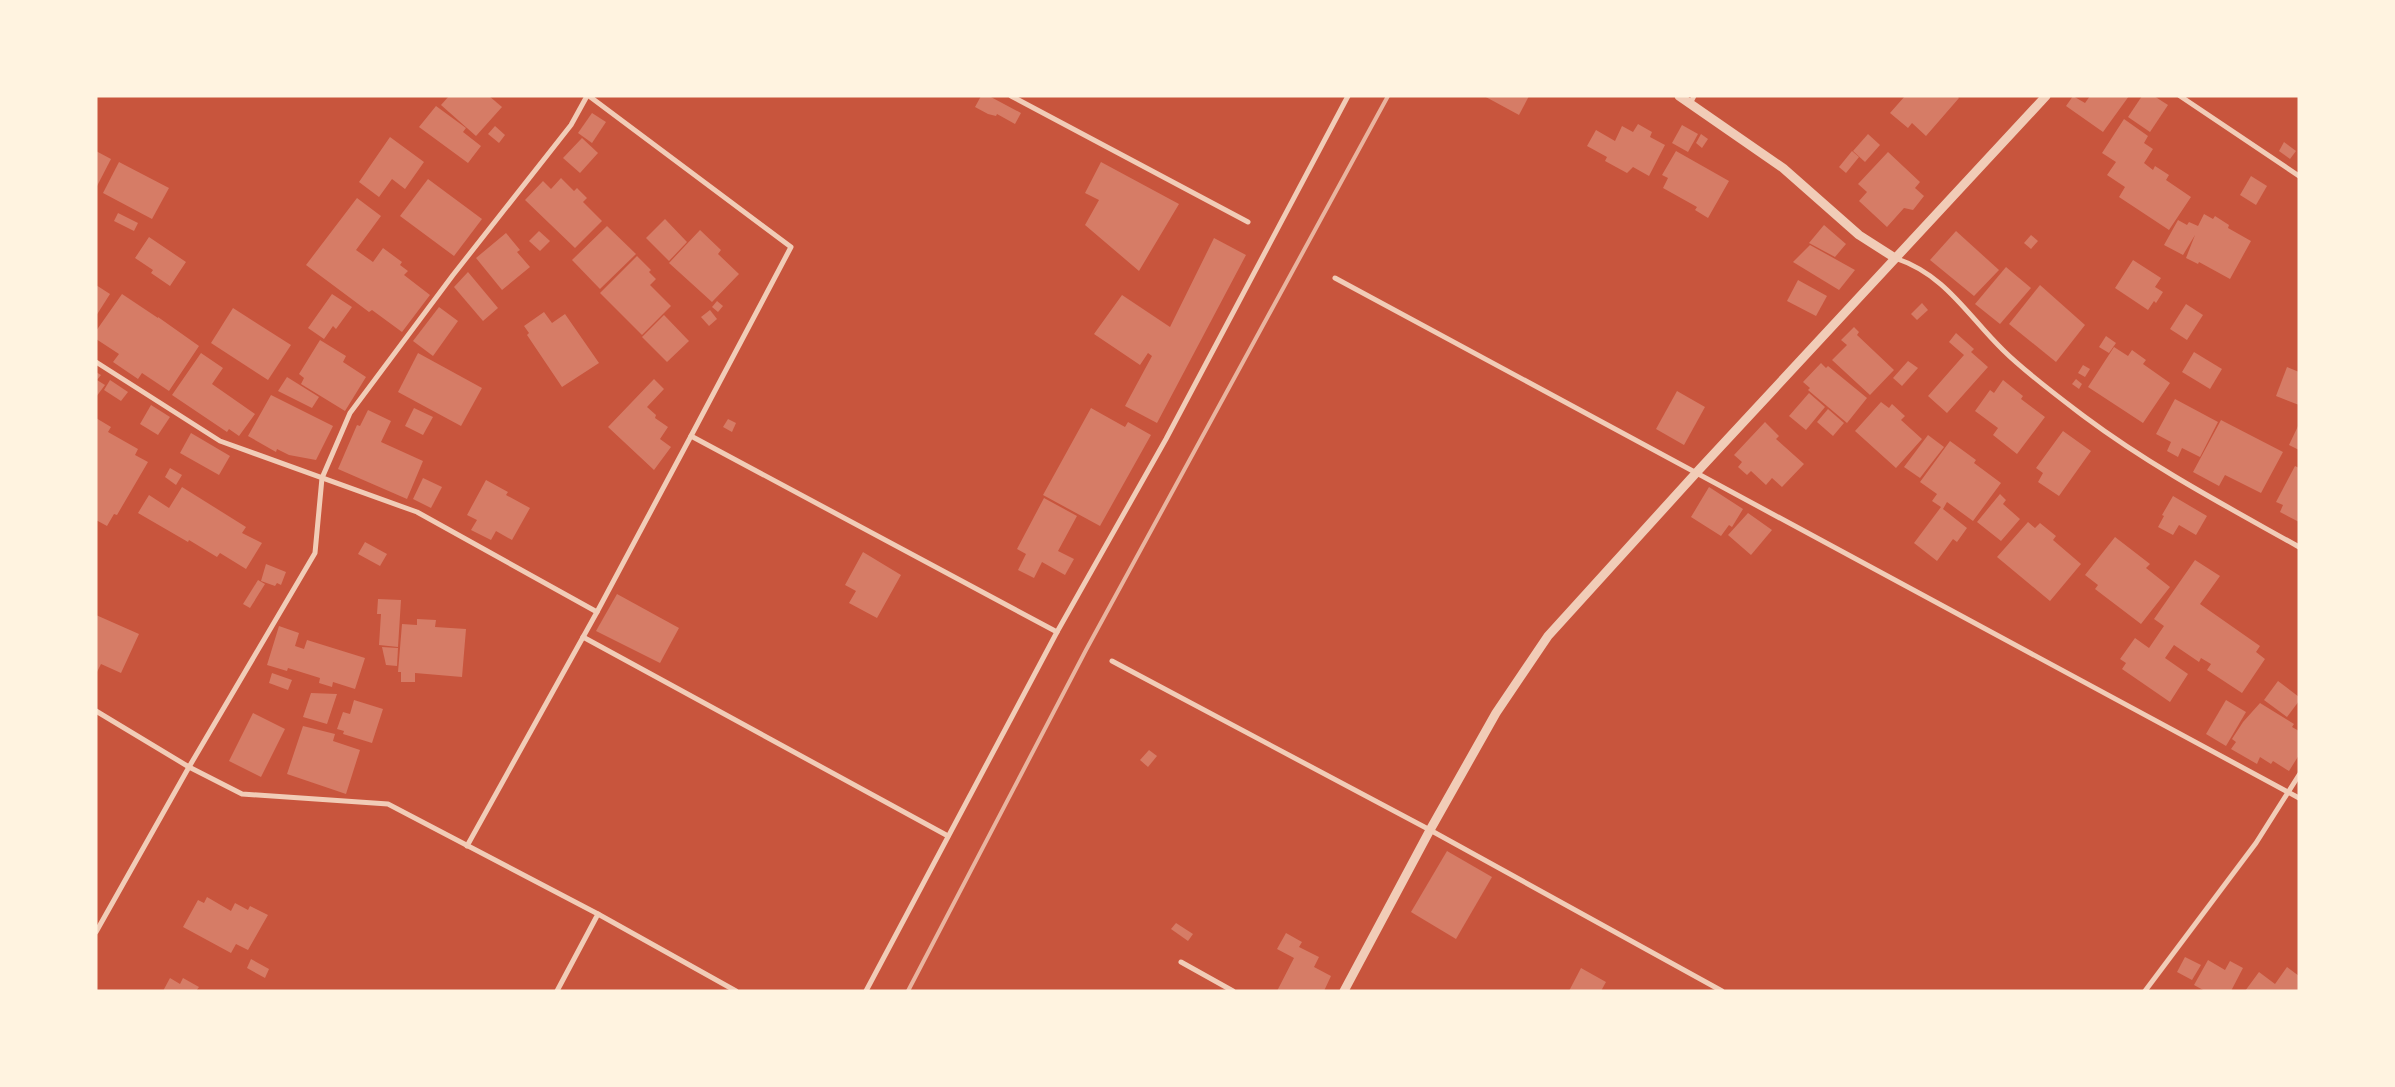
<svg xmlns="http://www.w3.org/2000/svg" width="2395" height="1087" viewBox="0 0 2395 1087" font-family="Cabin,sans-serif">
<rect width="100%" height="100%" fill="#c8553d"/>
<g fill="#d67c66">
<path d="M449,96H489L502,107L476,136L441,105Z"/>
<path d="M981,96H989L1021,113L1015,124L997,114L996,116L988,114L975,107Z"/>
<path d="M1484,96H1529L1519,115Z"/>
<path d="M1905,96H1957L1959,98L1926,136L1912,123L1908,128L1890,113Z"/>
<path d="M2073,96L2085,103L2090,96H2129L2103,132L2066,106Z"/>
<path d="M2142,96H2154L2168,105L2150,132L2128,117Z"/>
<path d="M436,106L466,128L463,132L481,146L468,163L419,127Z"/>
<path d="M592,113L606,122L592,143L578,133Z"/>
<path d="M2124,119L2148,136L2144,143L2153,149L2144,163L2153,170L2155,166L2169,175L2166,180L2191,197L2169,230L2119,197L2125,187L2107,175L2116,162L2102,153Z"/>
<path d="M1638,124L1652,132L1650,137L1665,145L1649,176L1633,167L1627,173L1605,161L1607,157L1587,146L1596,130L1615,141L1622,126L1633,132Z"/>
<path d="M1682,125L1698,134L1688,152L1672,143Z"/>
<path d="M495,126L505,135L499,143L488,134Z"/>
<path d="M1701,134L1708,139L1702,148L1696,143Z"/>
<path d="M1868,134L1880,145L1865,162L1853,151Z"/>
<path d="M390,137L424,162L405,189L392,179L379,197L359,182Z"/>
<path d="M582,138L598,153L580,173L563,158Z"/>
<path d="M2284,142L2296,151L2290,159L2279,151Z"/>
<path d="M96,151L111,159L96,188Z"/>
<path d="M1676,151L1729,181L1708,218L1695,210L1697,207L1663,188L1668,178L1662,175Z"/>
<path d="M1852,151L1859,157L1846,173L1839,167Z"/>
<path d="M1888,152L1920,182L1915,188L1924,196L1913,210L1904,208L1887,227L1859,201L1867,192L1858,184Z"/>
<path d="M119,162L169,188L152,219L103,193Z"/>
<path d="M1101,162L1179,204L1139,271L1085,225L1099,200L1085,193Z"/>
<path d="M2251,176L2267,186L2256,205L2240,195Z"/>
<path d="M561,178L574,191L577,188L587,198L583,202L602,221L575,248L525,200L543,181L551,189Z"/>
<path d="M428,179L482,219L454,256L400,216Z"/>
<path d="M357,198L381,216L356,250L373,262L383,248L402,262L400,265L408,271L404,275L430,295L402,332L372,310L369,312L306,265Z"/>
<path d="M118,213L138,223L134,231L114,221Z"/>
<path d="M2204,214L2213,219L2215,216L2229,225L2228,228L2251,241L2230,279L2199,262L2198,264L2186,258L2195,235L2183,255L2164,245L2178,220L2187,225L2189,222L2198,226Z"/>
<path d="M665,219L687,242L669,261L646,238Z"/>
<path d="M1824,225L1846,244L1835,257L1809,243Z"/>
<path d="M607,226L636,254L600,289L572,260Z"/>
<path d="M700,230L721,250L718,254L739,274L712,302L669,263Z"/>
<path d="M539,231L550,241L540,251L529,241Z"/>
<path d="M1956,231L1999,270L1974,296L1930,260Z"/>
<path d="M506,233L520,250L517,252L530,267L502,290L476,258Z"/>
<path d="M2031,235L2038,241L2031,249L2024,243Z"/>
<path d="M149,237L186,262L170,286L151,273L153,270L135,258Z"/>
<path d="M1214,238L1246,255L1157,423L1125,406L1152,356L1148,353L1140,365L1094,334L1122,295L1170,327Z"/>
<path d="M1810,245L1855,270L1839,290L1793,262Z"/>
<path d="M637,256L651,270L649,272L656,279L650,285L671,306L642,335L600,293Z"/>
<path d="M2133,260L2161,278L2155,287L2163,292L2156,303L2154,301L2148,310L2115,288Z"/>
<path d="M2006,267L2031,288L2000,324L1975,304Z"/>
<path d="M468,272L498,308L483,321L454,287Z"/>
<path d="M1798,280L1827,296L1816,316L1787,301Z"/>
<path d="M96,285L110,294L96,316Z"/>
<path d="M2040,285L2085,325L2056,362L2009,324Z"/>
<path d="M122,294L158,318V317L199,346L169,391L142,373L138,379L113,362L119,354L96,339V331Z"/>
<path d="M332,294L352,307L336,329L333,326L324,339L308,328Z"/>
<path d="M717,301L723,306L718,312L712,307Z"/>
<path d="M1922,303L1928,310L1917,320L1911,314Z"/>
<path d="M2186,304L2203,315L2187,340L2170,329Z"/>
<path d="M439,307L458,321L433,356L413,341Z"/>
<path d="M233,308L291,345L268,380L211,343Z"/>
<path d="M710,310L717,319L709,326L701,317Z"/>
<path d="M544,312L552,323L565,314L599,363L562,387L527,335L529,333L524,326Z"/>
<path d="M664,315L689,341L667,362L642,337Z"/>
<path d="M1854,327L1859,332L1857,335L1894,370L1870,395L1832,360L1847,345L1841,340Z"/>
<path d="M1956,333L1974,349L1971,352L1988,367L1947,413L1928,396L1964,355L1949,342Z"/>
<path d="M2106,336L2116,343L2109,353L2099,347Z"/>
<path d="M320,340L346,356L343,362L366,377L345,411L301,384L304,378L299,374Z"/>
<path d="M2114,347L2128,356L2132,350L2146,360L2143,364L2170,383L2143,423L2088,387Z"/>
<path d="M2194,352L2222,369L2210,389L2182,372Z"/>
<path d="M201,353L223,368L212,384L255,414L239,436L229,429L227,432L172,395Z"/>
<path d="M418,353L482,388L461,426L398,392Z"/>
<path d="M1908,361L1918,368L1902,386L1893,378Z"/>
<path d="M1821,363L1826,368L1828,366L1867,398L1847,423L1808,390L1810,388L1803,382Z"/>
<path d="M2083,365L2090,369L2085,377L2078,373Z"/>
<path d="M2287,367L2299,372V405L2276,396Z"/>
<path d="M96,372L101,375L97,380L105,385L96,397Z"/>
<path d="M287,377L319,397L312,408L278,391Z"/>
<path d="M654,379L664,389L647,407L656,415L655,418L668,427L660,439L671,447L654,470L608,427Z"/>
<path d="M2076,379L2082,384L2079,389L2072,384Z"/>
<path d="M110,380L128,392L121,401L104,390Z"/>
<path d="M2003,380L2023,396L2021,399L2045,417L2017,454L1993,435L1998,428L1975,411L1990,390L1994,393Z"/>
<path d="M1677,391L1705,407L1684,445L1656,429Z"/>
<path d="M1809,393L1825,407L1806,430L1789,416Z"/>
<path d="M271,395L333,426L316,460L289,455L277,449L276,452L248,436Z"/>
<path d="M2175,399L2218,422L2200,457L2182,448L2178,457L2167,451L2171,442L2156,434Z"/>
<path d="M1881,402L1889,408L1892,404L1905,416L1901,420L1922,439L1896,468L1855,431Z"/>
<path d="M151,405L170,417L158,435L140,424Z"/>
<path d="M414,408L433,417L423,435L405,426Z"/>
<path d="M1091,408L1125,427L1128,422L1151,435L1100,526L1043,495Z"/>
<path d="M1828,409L1844,423L1833,436L1817,422Z"/>
<path d="M368,410L391,421L381,442L423,461L407,499L338,469L357,425L360,426Z"/>
<path d="M96,418L111,427L108,432L138,449L135,455L148,462L117,515L114,514L107,526L96,520Z"/>
<path d="M728,419L736,423L732,432L723,427Z"/>
<path d="M2221,420L2283,452L2261,493L2225,475L2219,486L2193,472Z"/>
<path d="M1765,422L1779,436L1776,439L1804,464L1782,487L1772,478L1766,485L1751,471L1747,475L1738,467L1742,462L1734,455Z"/>
<path d="M2299,424V450L2289,445Z"/>
<path d="M2063,431L2091,451L2059,496L2038,482L2043,473L2036,468Z"/>
<path d="M191,433L230,456L219,475L180,453Z"/>
<path d="M1928,435L1944,447L1920,478L1904,467Z"/>
<path d="M1950,441L1976,460L1974,463L2001,483L1973,521L1947,502L1943,509L1967,528L1957,542L1953,539L1937,561L1914,543L1941,507L1932,501L1937,494L1920,482Z"/>
<path d="M2295,466L2299,468V522L2280,512L2283,505L2276,502Z"/>
<path d="M170,468L182,475L176,485L165,477Z"/>
<path d="M423,478L442,487L431,508L413,499Z"/>
<path d="M486,480L508,492L506,495L530,508L512,540L496,531L491,540L471,530L477,520L467,515Z"/>
<path d="M182,487L246,527L242,533L262,543L246,569L220,553L217,557L189,540L188,542L138,513L149,495L169,508Z"/>
<path d="M1709,487L1743,509L1732,527L1729,525L1721,536L1691,517Z"/>
<path d="M2000,494L2006,500L2003,504L2020,519L2001,541L1977,522Z"/>
<path d="M2173,496L2207,516L2196,535L2179,525L2173,535L2158,527L2164,516L2162,515Z"/>
<path d="M1044,498L1077,516L1058,551L1074,559L1065,575L1042,562L1034,578L1018,570L1026,554L1017,549Z"/>
<path d="M1748,513L1772,530L1751,555L1728,535Z"/>
<path d="M2028,522L2035,528L2040,523L2056,536L2053,540L2081,564L2050,601L1997,557Z"/>
<path d="M2115,537L2150,564L2146,568L2170,587L2141,624L2095,589L2098,585L2085,575Z"/>
<path d="M365,542L387,554L380,566L358,554Z"/>
<path d="M863,552L901,575L877,618L849,603L856,591L845,585Z"/>
<path d="M2195,560L2220,576L2200,604L2260,646L2256,652L2265,659L2242,693L2207,670L2211,664L2201,658L2199,662L2174,645L2165,658L2188,674L2170,702L2122,669L2126,663L2120,659L2135,638L2149,648L2164,626L2154,619Z"/>
<path d="M266,564L286,572L281,585L277,583L275,586L261,581Z"/>
<path d="M258,580L265,584L250,608L243,604Z"/>
<path d="M617,594L679,628L660,663L596,631Z"/>
<path d="M378,599L401,600L398,647L379,645L381,614H377Z"/>
<path d="M96,615L139,634L121,673L101,664L96,674Z"/>
<path d="M417,619L436,620L435,627L466,629L462,677L415,673V682H401V672H398L402,624L417,625Z"/>
<path d="M279,626L299,633L295,646L304,649L307,640L365,658L355,689L333,682L332,687L319,683L320,678L288,668L287,671L267,665Z"/>
<path d="M382,647L398,648L397,666L386,665Z"/>
<path d="M272,673L292,680L288,690L269,683Z"/>
<path d="M2278,681L2299,697V701L2287,717L2264,700Z"/>
<path d="M311,693L337,694L327,724L303,717Z"/>
<path d="M354,700L383,709L372,743L343,734L344,731L337,729L343,712L350,714Z"/>
<path d="M2226,700L2246,712L2226,746L2206,734Z"/>
<path d="M2260,703L2294,724L2292,727L2299,731V755L2289,771L2273,761L2271,764L2260,757L2257,764L2231,749L2236,742L2232,739L2243,722Z"/>
<path d="M253,713L285,729L261,777L229,761Z"/>
<path d="M303,726L335,734L333,741L360,750L346,794L287,774Z"/>
<path d="M1149,750L1157,756L1148,767L1140,760Z"/>
<path d="M1447,851L1492,877L1456,939L1411,912Z"/>
<path d="M207,897L231,911L235,903L248,910L250,906L268,915L248,950L236,944L231,953L183,927L198,900L204,903Z"/>
<path d="M1176,923L1193,934L1188,941L1171,929Z"/>
<path d="M1286,933L1302,942L1299,947L1319,957L1314,967L1331,976L1324,991H1277L1294,958L1277,949Z"/>
<path d="M2185,957L2201,965L2192,980L2177,972Z"/>
<path d="M251,959L269,969L265,978L247,968Z"/>
<path d="M2208,960L2225,970L2230,961L2243,968L2231,991H2205L2194,985Z"/>
<path d="M2287,967L2299,976V991H2245L2259,972L2275,984Z"/>
<path d="M1581,968L1606,982L1601,991H1569Z"/>
<path d="M170,978L180,984L183,978L199,987L196,991H163Z"/>
</g>
<g fill="none" stroke-linecap="round" stroke-linejoin="round">
<g stroke="#f1ccb7" stroke-width="5">
<path d="M589,96L791,247L691,436"/>
<path d="M1011,96L1248,222"/>
<path d="M2180,96L2299,176"/>
<path d="M1690,104L1694,96"/>
<path d="M1895,258C1946,275 1967,315 2003,350C2025,372 2060,398 2085,417C2152,467 2226,506 2299,547"/>
<path d="M1335,278L2299,798"/>
<path d="M96,362L220,441L417,512L597,612"/>
<path d="M583,637L948,836"/>
<path d="M1112,661L1430,830L1722,991"/>
<path d="M96,711L189,767L242,794L388,804L598,914L557,991"/>
<path d="M467,846L597,612L691,436L1057,632"/>
<path d="M598,914L736,991"/>
<path d="M96,932L189,767L315,553L322,478L350,413L453,275L571,125L587,96"/>
<path d="M1181,962L1233,991"/>
<path d="M866,991L1057,632L1166,439L1348,96"/>
<path d="M2145,991L2256,843L2299,775"/>
</g>
<g stroke="#f1ccb7" stroke-width="9">
<path d="M1679,96L1783,168L1859,235L1895,258"/>
<path d="M1344,991L1430,830L1496,713L1548,636L1696,473L2046,96"/>
</g>
<path stroke="#e9b49f" stroke-width="4" d="M908,991L1086,650L1388,96"/>
</g>
<rect width="2395" height="1087" fill="none" stroke="#fff3e0" stroke-width="195"/>
</svg>
